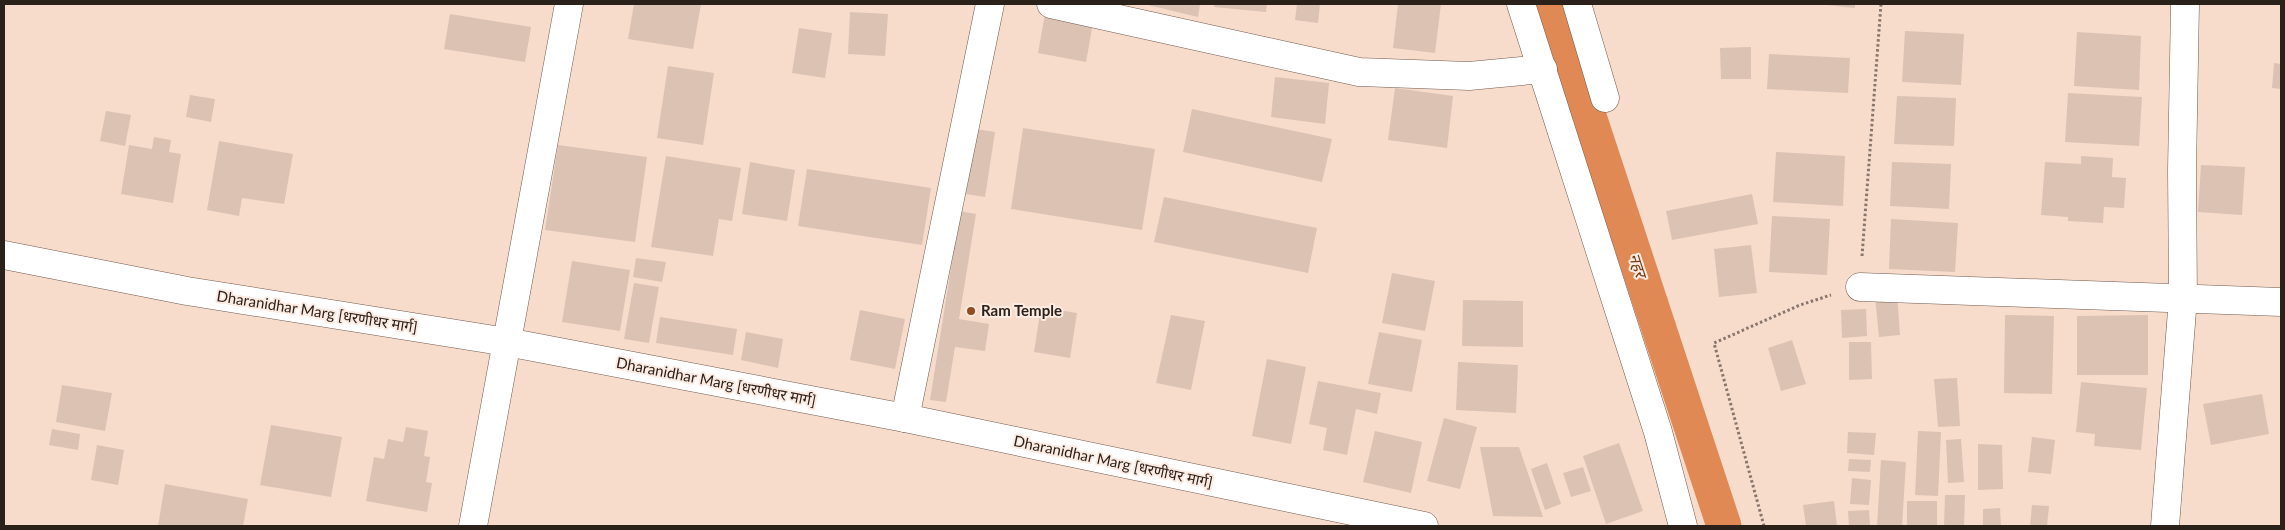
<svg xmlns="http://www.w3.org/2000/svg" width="2285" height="530" viewBox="0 0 2285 530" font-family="Lato,'Noto Sans Devanagari',sans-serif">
<rect width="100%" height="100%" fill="#f7dccc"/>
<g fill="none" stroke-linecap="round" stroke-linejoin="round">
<path stroke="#e18954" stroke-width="35" d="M1552,4L1724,526"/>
</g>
<g fill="#dcc2b3">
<path d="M634,4H701L693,49L628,39Z"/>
<path d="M1144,4H1200L1198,17Z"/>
<path d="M1215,4H1267L1266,12L1214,7Z"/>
<path d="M1297,4H1320L1318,23L1295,20Z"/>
<path d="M1398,4H1441L1435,53L1393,48Z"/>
<path d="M1817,4H1855V8Z"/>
<path d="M850,12L888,14L885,56L848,54Z"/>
<path d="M450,14L531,27L525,62L444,49Z"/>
<path d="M1045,14L1093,23L1086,62L1038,53Z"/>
<path d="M799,28L832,33L825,78L792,73Z"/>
<path d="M1905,31L1964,34L1961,85L1902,82Z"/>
<path d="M2077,32L2141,36L2139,90L2074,86Z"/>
<path d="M1751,47V79H1721L1720,48Z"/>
<path d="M1769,54L1850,58L1848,93L1767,89Z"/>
<path d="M2274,63L2281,64V89L2272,88Z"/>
<path d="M668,66L714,73L703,145L657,138Z"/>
<path d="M1275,77L1329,83L1325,124L1271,117Z"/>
<path d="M1395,88L1453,96L1447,148L1388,140Z"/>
<path d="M2068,93L2142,97L2139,146L2065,142Z"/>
<path d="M190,95L215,99L211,122L186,117Z"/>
<path d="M1897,96L1956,98L1954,146L1894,144Z"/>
<path d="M1192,109L1332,139L1322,182L1183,152Z"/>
<path d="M106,111L131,115L125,146L100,141Z"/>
<path d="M1023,128L1155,149L1142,230L1011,209Z"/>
<path d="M976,129L995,132L985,197L966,194Z"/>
<path d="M154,137L171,140L169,152L181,154L173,203L121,194L129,145L152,149Z"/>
<path d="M219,141L293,154L284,204L242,198L239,216L207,210Z"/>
<path d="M558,145L647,157L635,242L545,230Z"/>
<path d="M1776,152L1845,156L1843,206L1773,202Z"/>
<path d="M666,156L741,168L732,221L719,219L713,256L651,247Z"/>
<path d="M2081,156L2113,158L2112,177L2126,178L2124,208L2104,207L2103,223L2068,221V217L2041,215L2045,162L2081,164Z"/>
<path d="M750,162L795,170L787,221L742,214Z"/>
<path d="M1892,162L1951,164L1949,209L1890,206Z"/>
<path d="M2201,165L2245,167L2242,215L2198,212Z"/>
<path d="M807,169L931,188L922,245L798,226Z"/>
<path d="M1752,194L1758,224L1672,240L1666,211Z"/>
<path d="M1164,197L1317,228L1308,273L1154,242Z"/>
<path d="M960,211L976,214L959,319L989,324L985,351L955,347L946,402L930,400Z"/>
<path d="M1772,216L1830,219L1827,275L1769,272Z"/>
<path d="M1891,219L1958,223L1955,272L1889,269Z"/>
<path d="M1751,245L1757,293L1719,297L1714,249Z"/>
<path d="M636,258L666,262L662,282L633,277Z"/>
<path d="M572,261L630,270L620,331L562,322Z"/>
<path d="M1392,273L1435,281L1425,331L1382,323Z"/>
<path d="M634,283L659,287L649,343L624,339Z"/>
<path d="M1897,294L1900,335L1879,337L1875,296Z"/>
<path d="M1463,300L1523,301V347L1462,346Z"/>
<path d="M1041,307L1077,313L1070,358L1034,352Z"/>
<path d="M1866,309L1867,336L1842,338L1841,310Z"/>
<path d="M860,310L905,319L895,369L850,360Z"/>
<path d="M1171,315L1205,321L1191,390L1156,383Z"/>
<path d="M2005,315L2054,316L2052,394L2004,393Z"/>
<path d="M2148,315V375H2077V316Z"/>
<path d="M660,317L737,329L733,355L656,343Z"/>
<path d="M746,332L783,339L778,368L741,360Z"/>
<path d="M1379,332L1422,340L1412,392L1368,384Z"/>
<path d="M1792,340L1806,384L1781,391L1768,348Z"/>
<path d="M1849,342H1871L1872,379L1849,380Z"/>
<path d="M1267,359L1306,367L1291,444L1252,436Z"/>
<path d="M1458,362L1518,365L1516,413L1456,410Z"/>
<path d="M1957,378L1960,426L1938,427L1934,379Z"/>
<path d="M1318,381L1381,393L1377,414L1356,409L1347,455L1323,450L1327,428L1309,424Z"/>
<path d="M2081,382L2147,388L2141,450L2094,446L2095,434L2076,432Z"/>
<path d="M62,385L112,393L105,431L56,422Z"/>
<path d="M2262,394L2269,434L2211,445L2203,404Z"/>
<path d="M1444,418L1477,427L1460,489L1427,481Z"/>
<path d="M271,425L342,437L331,497L260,485Z"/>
<path d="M406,427L428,431L424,456L430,457L426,482L432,483L427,512L366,501L374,457L384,459L388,439L403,442Z"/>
<path d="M52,429L80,434L78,450L49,445Z"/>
<path d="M1375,431L1422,442L1411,493L1363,482Z"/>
<path d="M1918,431L1941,432L1938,496L1915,495Z"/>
<path d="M1848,432L1876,433L1874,455L1847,453Z"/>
<path d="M2032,437L2055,440L2051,474L2028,472Z"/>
<path d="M1961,439L1964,482L1948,483L1946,440Z"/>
<path d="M1619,443L1643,511L1606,524L1583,456Z"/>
<path d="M1978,444L2002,445L2003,489L1978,490Z"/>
<path d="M97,445L124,450L118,485L91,480Z"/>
<path d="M1480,447H1519L1543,517L1493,516Z"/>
<path d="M1849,459L1871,460L1870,472L1848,471Z"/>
<path d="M1881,460L1906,462L1902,526H1877Z"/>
<path d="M1547,463L1561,504L1545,510L1531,469Z"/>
<path d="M1583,467L1591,491L1571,497L1563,473Z"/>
<path d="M1852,478L1871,480L1869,505L1850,504Z"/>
<path d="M165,484L248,499L243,526H158Z"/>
<path d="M1945,495H1965L1964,526H1944Z"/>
<path d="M1834,501L1837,526H1806L1803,505Z"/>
<rect x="1907" y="501" width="30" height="25"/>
<path d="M2032,505L2049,506L2047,526H2030Z"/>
<path d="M2000,508L2001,526H1983V509Z"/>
<path d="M1869,510L1870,526H1849L1848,511Z"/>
</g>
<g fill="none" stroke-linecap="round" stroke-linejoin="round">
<g stroke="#715a4d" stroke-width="29">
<g id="minor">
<path d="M1051,4L1359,72L1469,76L1543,69"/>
<path d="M1577,4L1605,98"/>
<path d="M4,255L187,291L507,342L905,418L1424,526"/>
<path d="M1860,287L2281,302"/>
<path d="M905,418L990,4"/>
<path d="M473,526L569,4"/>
<path d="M2165,526L2183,298L2182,170L2185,4"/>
</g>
</g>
<g stroke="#715a4d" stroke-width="29">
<path id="tertiary" d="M1521,4L1658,432L1683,526"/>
</g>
<g stroke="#88766c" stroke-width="3" stroke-dasharray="2.5 2.5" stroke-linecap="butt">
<path d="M1862,256L1881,4"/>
<path d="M1764,526L1714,343L1800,305L1831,295"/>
</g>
<use href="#minor" stroke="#fff" stroke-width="28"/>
<use href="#tertiary" stroke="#fff" stroke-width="28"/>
</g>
<circle fill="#914d20" stroke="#fcebe2" stroke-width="2" cx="971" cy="311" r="5"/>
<g text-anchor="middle" stroke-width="4" stroke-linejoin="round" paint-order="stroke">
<g font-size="15" font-weight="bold" fill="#2b211b" stroke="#fcebe2" text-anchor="start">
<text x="981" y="316">Ram Temple</text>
</g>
<g font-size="15" fill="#2b211b" stroke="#fcebe2">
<text transform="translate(317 312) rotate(9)" y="5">Dharanidhar Marg [धरणीधर मार्ग]</text>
<text transform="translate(716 382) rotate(11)" y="5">Dharanidhar Marg [धरणीधर मार्ग]</text>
<text transform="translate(1113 462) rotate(12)" y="5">Dharanidhar Marg [धरणीधर मार्ग]</text>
</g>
<g font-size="16" font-style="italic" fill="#733a13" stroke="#fcebe2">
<text transform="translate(1638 265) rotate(72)" y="6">नहर</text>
</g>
</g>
<rect width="2285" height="530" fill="none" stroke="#2b211b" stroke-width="10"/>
</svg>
